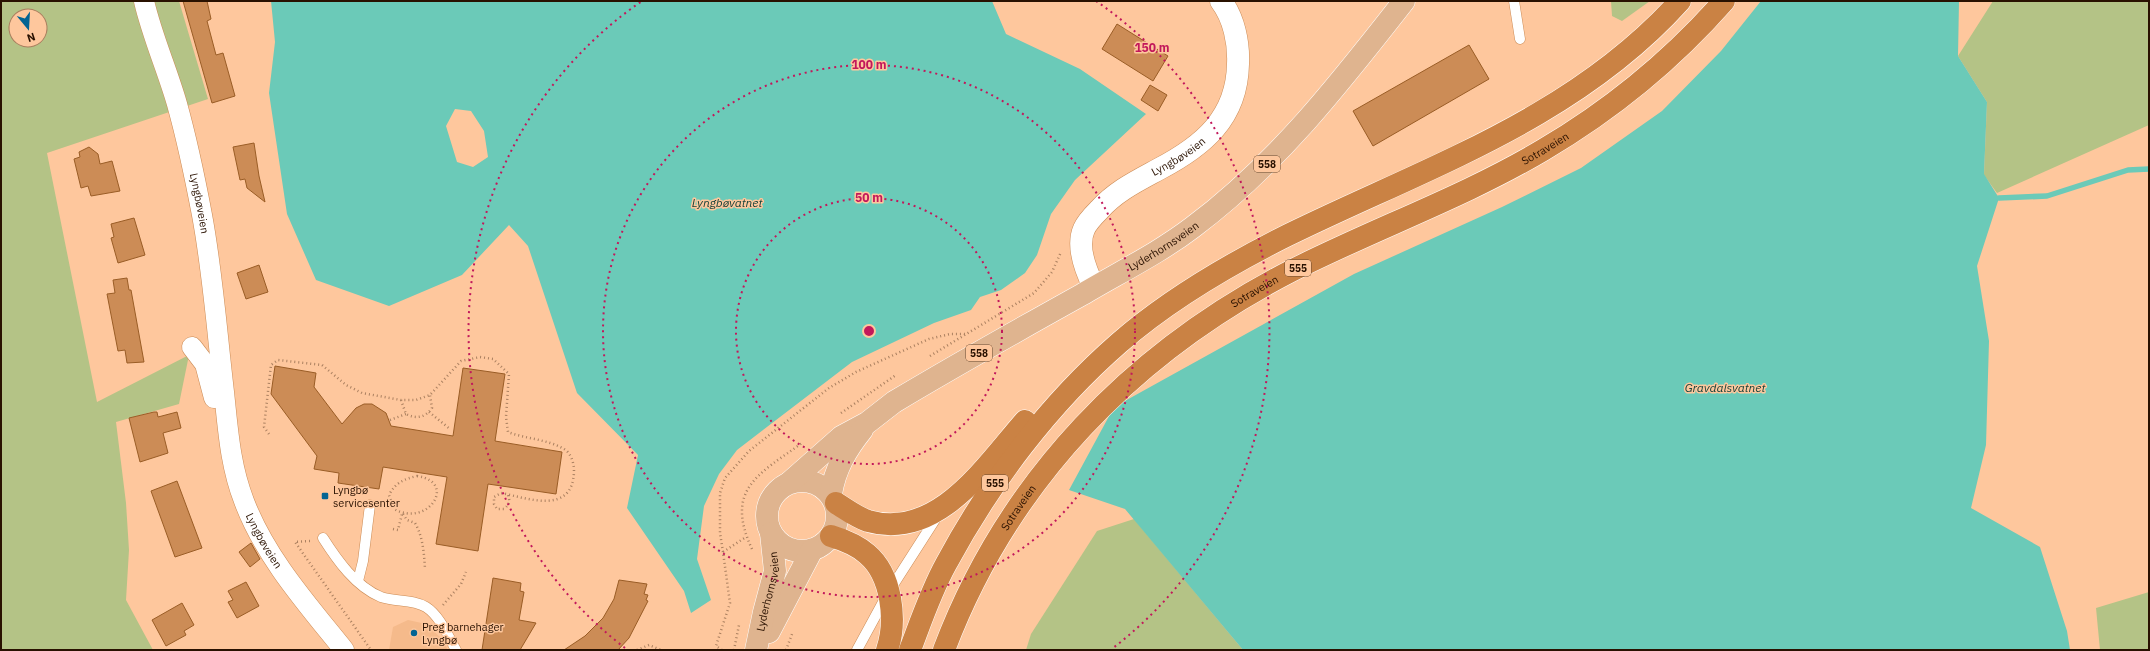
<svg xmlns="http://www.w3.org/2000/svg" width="2150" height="651" viewBox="0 0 2150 651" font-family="'IBM Plex Sans',sans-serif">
<rect width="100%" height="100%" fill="#fec79d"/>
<path fill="#f5ba8b" d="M408,620L426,624L442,639L448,650H389L393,627Z"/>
<g fill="#b4c386" fill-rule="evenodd">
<path d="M1,1H179L208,99L47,153L97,402L189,355L179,404L116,422L126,503L129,550L126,600L153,650H1ZM16,16H40V40H16Z"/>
<path d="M1611,1H1650L1622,21L1612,16Z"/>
<path d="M1993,1H2149V125L1997,193L1984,175L1987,102L1958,56Z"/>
<path d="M1134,519L1243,650H1026L1031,634L1097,531Z"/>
<path d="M2149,592V650H2100L2096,608Z"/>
</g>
<g fill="#6bcab8" fill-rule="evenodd">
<path d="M271,1H992L1006,34L1080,69L1146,114L1075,180L1051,214L1037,255L1025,273L1001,290L980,297L971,310L934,323L852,362L737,450L719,474L704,506L697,559L711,600L691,613L684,591L627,508L638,455L577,393L528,246L509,225L462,275L389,306L316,280L287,214L269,93L275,42ZM455,109L471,111L484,131L488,157L473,167L457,162L446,126Z"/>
<path d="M1761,1H1959L1958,56L1987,102L1984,174L1999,198L1977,266L1989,341L1986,445L1971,508L2040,547L2067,631L2070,650H1243L1125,509L1069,490L1114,407L1354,274L1502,207L1581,168L1662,111L1721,51Z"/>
</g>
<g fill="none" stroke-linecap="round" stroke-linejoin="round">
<path stroke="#6bcab8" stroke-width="5.5" d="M1999,198L2047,196L2128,170L2149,169"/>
</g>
<g fill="#cc8c56" stroke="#9a5d26">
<path d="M183,1H207L211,19L207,21L216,55L223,53L235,96L212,103Z"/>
<path d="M1117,24L1168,56L1153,81L1102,49Z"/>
<path d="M1469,45L1489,79L1373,146L1353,111Z"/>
<path d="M1150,85L1167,95L1158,111L1141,100Z"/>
<path d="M254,143L259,176L265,202L247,188L245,179L240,180L233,147Z"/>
<path d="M89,147L98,154L100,164L112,161L120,191L91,196L88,186L81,188L74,159L80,157L79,152Z"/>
<path d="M134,218L145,255L118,263L111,238L114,237L111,224Z"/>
<path d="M259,265L268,292L246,299L237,273Z"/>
<path d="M127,278L129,290H131L144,362L127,363L125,350L118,351L107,294L115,293L113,280Z"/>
<path d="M275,366L316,373L314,387L342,424L356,408L364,404H372L386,413L391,426L453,436L463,368L505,374L495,441L562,452L556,494L488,484L478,551L436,544L447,477L383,467L379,489L338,483L339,473L314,469L317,456L271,394Z"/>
<path d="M154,412H157L158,417L177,412L181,428L163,433L168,453L140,462L129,418Z"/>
<path d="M177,481L202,548L175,557L151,491Z"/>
<path d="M251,543L260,559L250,567L239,552Z"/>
<path d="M493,578L521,583L520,591L524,592L519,620L536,623L520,650H482Z"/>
<path d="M619,580L647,584L644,594L648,595L646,600L648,601L629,638L618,650H564L585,636L603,618L614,599Z"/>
<path d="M246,582L259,606L237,618L228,602L233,600L228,591Z"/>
<path d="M182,603L194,625L184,631L186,635L166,646L152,620Z"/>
</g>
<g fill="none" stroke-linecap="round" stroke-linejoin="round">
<g stroke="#cb8b55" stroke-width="11">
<g id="lane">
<path d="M1514,1L1520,39"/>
<path d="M323,538C337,560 356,587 381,597C395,602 413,599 426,607C440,616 448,636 456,650"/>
<path d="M358,581L363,561L370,505"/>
<path d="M857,650L888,593L938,515"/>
</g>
</g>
<g stroke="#cb8b55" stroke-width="21">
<g id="street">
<path id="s1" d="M144,1C152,36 167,69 177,104C187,140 195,178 202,215C213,274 217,333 224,392C228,429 230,465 244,501C265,557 307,604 344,650"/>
<path d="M192,347L205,364L214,398"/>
</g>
</g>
<g stroke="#cb8b55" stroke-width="23">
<g id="secondary">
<path id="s2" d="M1094,287C1086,271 1076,247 1084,229C1087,222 1094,215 1099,210C1116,191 1137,181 1159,169C1203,146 1237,118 1238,64C1239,43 1234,18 1221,1"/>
</g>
</g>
<g stroke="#fff" stroke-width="23">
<g id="primary">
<circle cx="802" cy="516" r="35"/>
<path id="s3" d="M790,482L841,437L867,423L894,402C956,365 1020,329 1083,294C1120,272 1159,253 1193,227C1277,164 1340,83 1404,1"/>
<path d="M831,494C835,469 846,450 862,430"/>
<path d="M769,632L812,550"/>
<path id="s4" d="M756,650L764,612L775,571L771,533"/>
</g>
</g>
<g stroke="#fff" stroke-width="23">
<g id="highway">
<path d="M836,503C846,509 856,517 868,521C938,541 986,465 1025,421"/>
<path d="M831,536C844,540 857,545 867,554C892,575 897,621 887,650"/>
<path d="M910,650C921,621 931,591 946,564C990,482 1049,404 1119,343C1167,301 1223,268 1280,239C1421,169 1572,121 1680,1"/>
<path id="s5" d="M944,650C1008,480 1133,352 1293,270C1376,228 1464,197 1543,150C1611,110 1672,60 1724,1"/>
</g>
</g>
<g stroke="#ab8060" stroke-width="2.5" stroke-dasharray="1 3" stroke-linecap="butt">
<path d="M930,356L1034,293L1052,272L1061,252"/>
<path d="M401,400L406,414C416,419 425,418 432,408L430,395"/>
<path d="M429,412L450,429"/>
<path d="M841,413L896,375"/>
<path d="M390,420L406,414"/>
<path d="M269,434L264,427L271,365L278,360L322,365L346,385L362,393L401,400H416L430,395L461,361L480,357L493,359L509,374L506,417L508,432C526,439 547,439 564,449C571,453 574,463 574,471C573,516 527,498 501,493L494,497V504L497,509H504C510,504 510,501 508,495"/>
<path d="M417,476C458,482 428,528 394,509L389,495C395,483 404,479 417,476Z"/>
<path d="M403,514L407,520L415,523C423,537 424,553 425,569"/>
<path d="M393,529L398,530L402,514"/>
<path d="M310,541L295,542L371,650"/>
<path d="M752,549C724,489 759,474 802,443"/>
<path d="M723,552L720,533V493L725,478L749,451L829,388L856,372L929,339L950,334H967"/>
<path d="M443,605L461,584L466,572"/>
<path d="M637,650L649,645L661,650"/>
<path d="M722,650L716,646L730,603L723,552L746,537"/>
<path d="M734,650L739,625"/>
<path d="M786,650L792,634"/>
</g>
<use href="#lane" stroke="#fff" stroke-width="10"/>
<use href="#street" stroke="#fff" stroke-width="20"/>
<use href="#secondary" stroke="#fff" stroke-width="22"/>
<use href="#primary" stroke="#dfb48f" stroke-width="22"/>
<use href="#highway" stroke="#ca8244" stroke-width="22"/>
</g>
<g fill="none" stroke="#c2185b" stroke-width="2" stroke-dasharray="2 4">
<circle cx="869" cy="331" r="133"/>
<circle cx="869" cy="331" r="266"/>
<path d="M625 648A400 400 0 0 1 642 1M1096 1A400 400 0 0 1 1113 648"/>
</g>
<g fill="#026493" stroke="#fec79d" stroke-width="1.5">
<rect x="321" y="492" width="8" height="8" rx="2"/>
<circle cx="414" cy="633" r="4"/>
</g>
<g text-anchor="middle" stroke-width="3" stroke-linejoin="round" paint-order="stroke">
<g fill="#fec79d" stroke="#69482f" stroke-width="1">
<rect x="1254" y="156" width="26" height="16" rx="3"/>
<rect x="1285" y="260" width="26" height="16" rx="3"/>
<rect x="966" y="345" width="26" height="16" rx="3"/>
<rect x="982" y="475" width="26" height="16" rx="3"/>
</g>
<g font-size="10" font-weight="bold" fill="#291100">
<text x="1267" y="168">558</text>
<text x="1298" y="272">555</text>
<text x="979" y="357">558</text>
<text x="995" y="487">555</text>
</g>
<g font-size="11" fill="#291100" stroke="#fec79d">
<text dy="4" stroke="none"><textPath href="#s5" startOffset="808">Sotraveien</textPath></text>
<text dy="4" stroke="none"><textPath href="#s2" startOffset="181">Lyngbøveien</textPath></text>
<text dy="4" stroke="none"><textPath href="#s1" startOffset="210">Lyngbøveien</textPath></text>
<text dy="4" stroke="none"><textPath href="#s3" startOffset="443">Lyderhornsveien</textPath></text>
<text dy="4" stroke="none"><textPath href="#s5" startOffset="484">Sotraveien</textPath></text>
<text dy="4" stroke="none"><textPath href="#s5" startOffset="161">Sotraveien</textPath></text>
<text dy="4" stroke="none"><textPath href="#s1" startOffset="556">Lyngbøveien</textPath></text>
<text dy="4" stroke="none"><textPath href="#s4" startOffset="60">Lyderhornsveien</textPath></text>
</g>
<g font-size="11" fill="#291100" stroke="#fec79d" text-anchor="start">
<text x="333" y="494">Lyngbø<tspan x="333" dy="13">servicesenter</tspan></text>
<text x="422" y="631">Preg barnehager<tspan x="422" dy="13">Lyngbø</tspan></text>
</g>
<g font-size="12" font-style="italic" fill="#17423a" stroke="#fec79d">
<text x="727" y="207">Lyngbøvatnet</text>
<text x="1725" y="392">Gravdalsvatnet</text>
</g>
</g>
<circle cx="869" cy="331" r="6" fill="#c2185b" stroke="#fec79d" stroke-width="2"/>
<g font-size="12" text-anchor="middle" font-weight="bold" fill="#c2185b" stroke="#fec79d" stroke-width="3" stroke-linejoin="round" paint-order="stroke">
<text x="1152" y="52">150 m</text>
<text x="869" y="69">100 m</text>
<text x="869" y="202">50 m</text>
</g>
<rect width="2150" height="651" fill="none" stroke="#291100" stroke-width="4"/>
<g transform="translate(28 28) rotate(162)"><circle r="19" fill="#fec79d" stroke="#a97e5e"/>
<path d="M0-3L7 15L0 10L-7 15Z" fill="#026493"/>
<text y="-6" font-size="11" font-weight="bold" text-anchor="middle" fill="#291100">N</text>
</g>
</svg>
